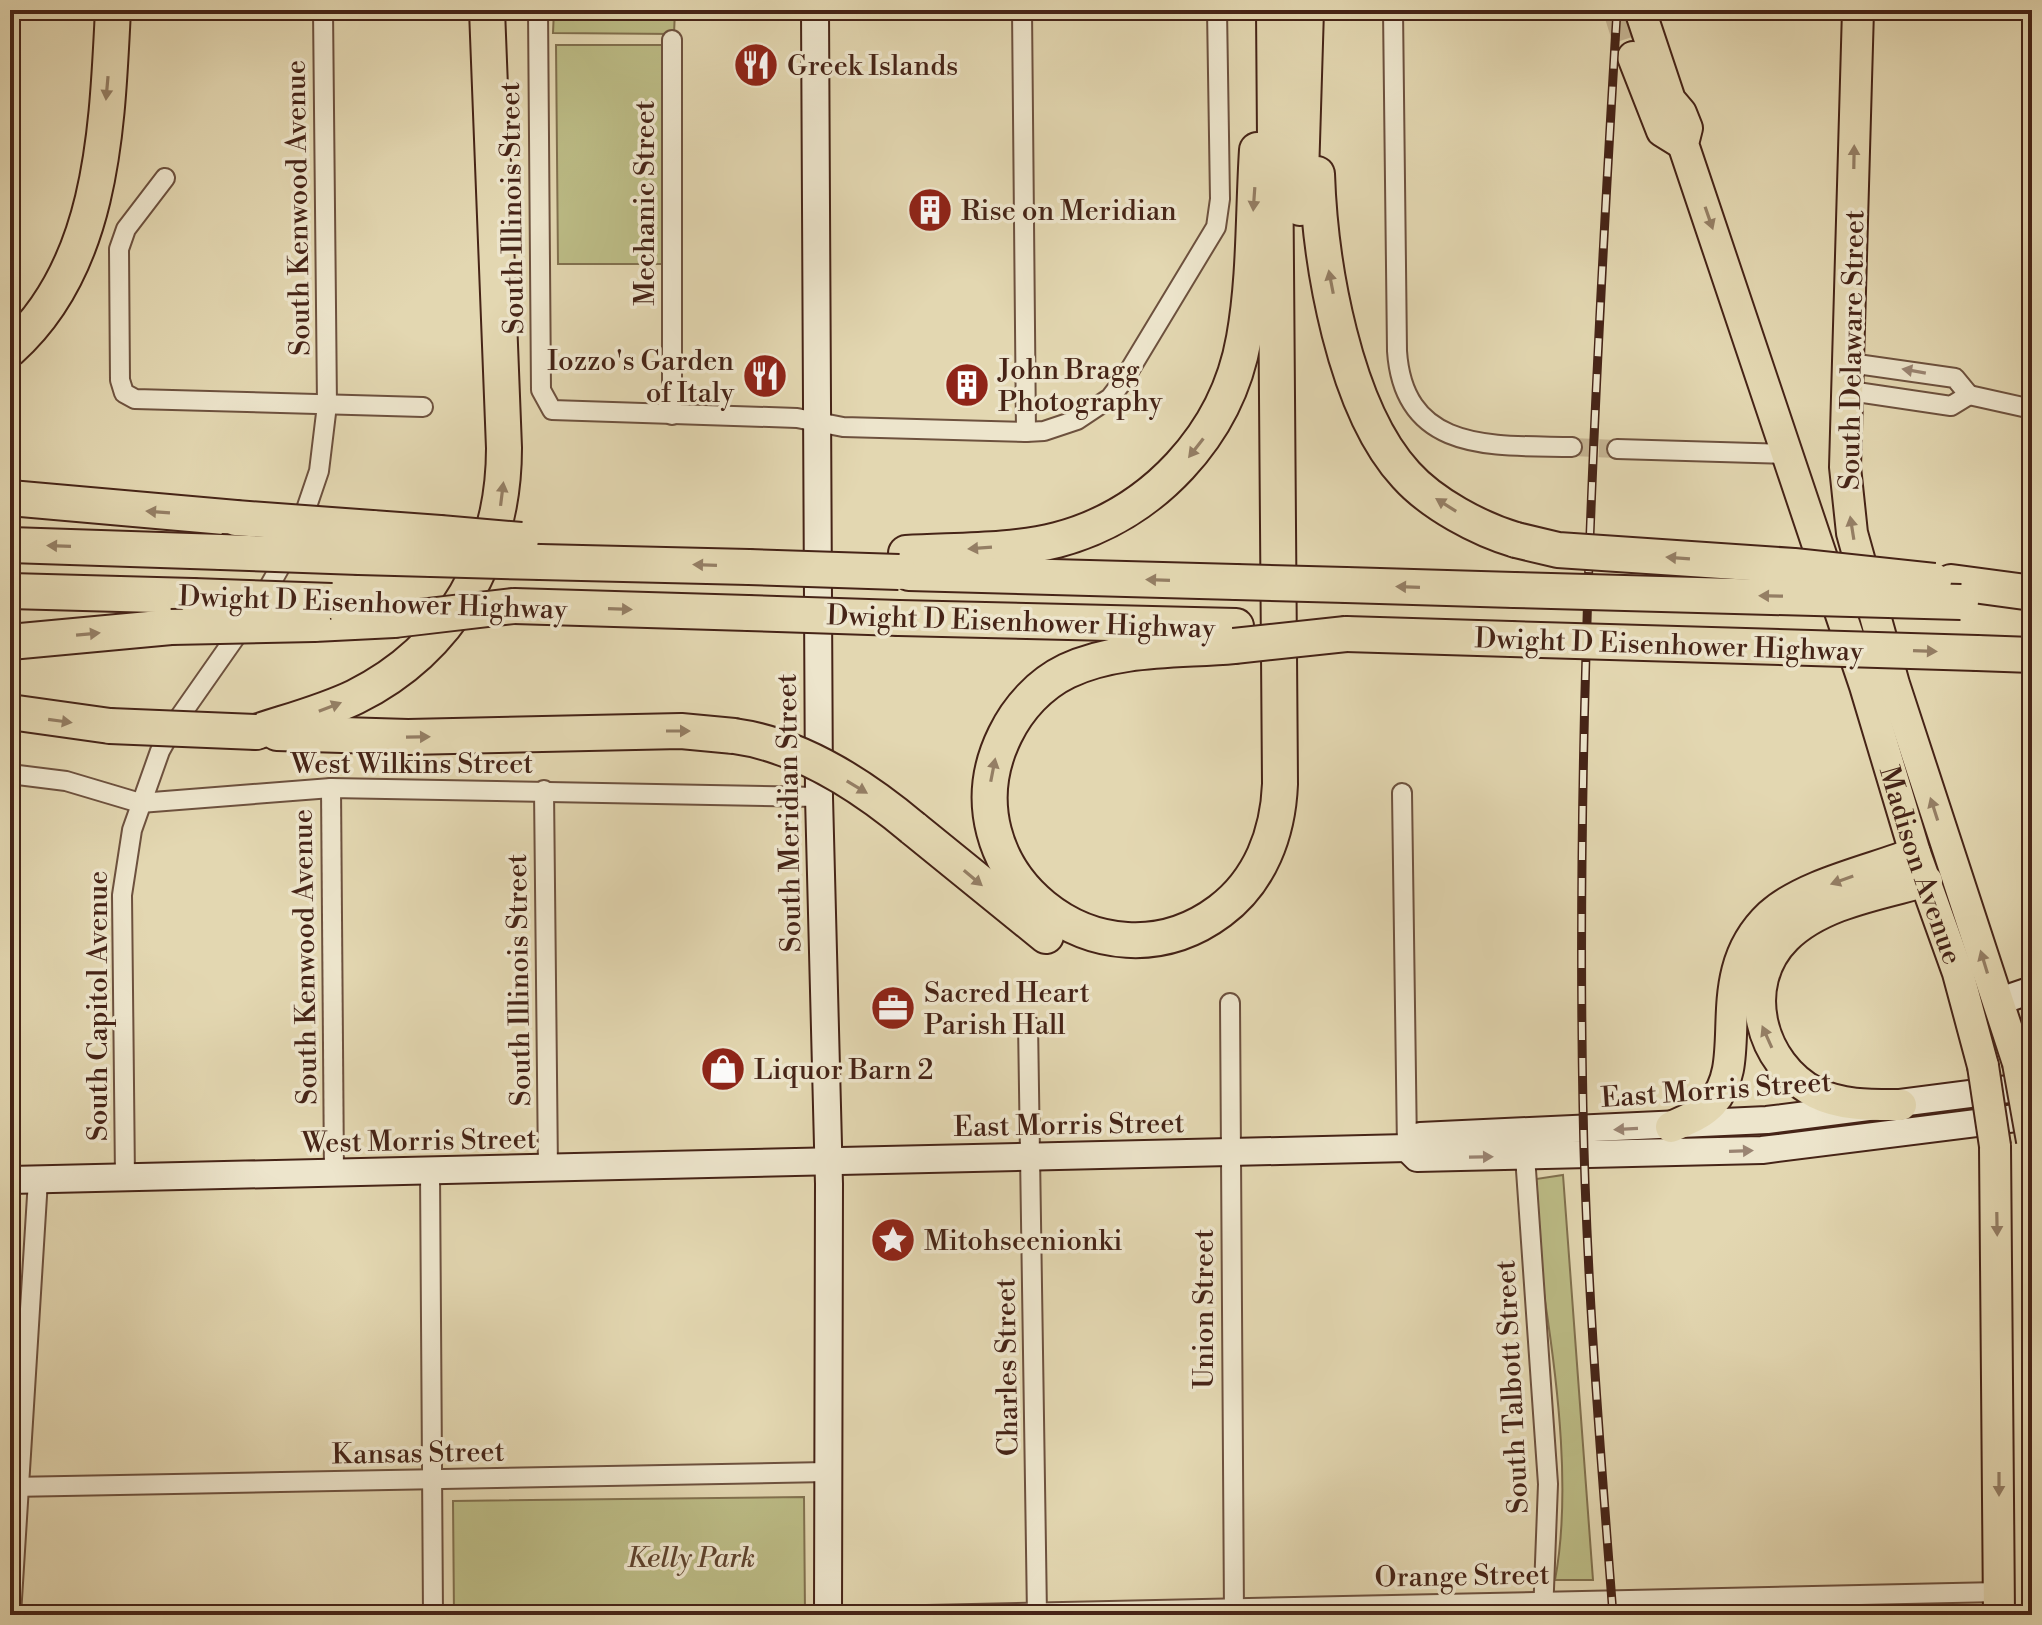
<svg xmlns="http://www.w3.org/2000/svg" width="2042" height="1625" viewBox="0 0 2042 1625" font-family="'Libre Bodoni',serif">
<rect width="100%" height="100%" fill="#e3d7b1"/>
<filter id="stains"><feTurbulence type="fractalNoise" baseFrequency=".0025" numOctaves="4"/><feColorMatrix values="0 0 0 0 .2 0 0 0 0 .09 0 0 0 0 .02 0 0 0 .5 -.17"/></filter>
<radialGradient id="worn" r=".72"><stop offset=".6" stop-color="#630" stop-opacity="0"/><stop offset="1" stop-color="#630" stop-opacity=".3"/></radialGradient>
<g fill="#bcbc86" stroke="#81704e" stroke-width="2">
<path d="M554,10H675L674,34L553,33Z"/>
<path d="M556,45H663L665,264H558Z"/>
<path d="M1563,1175L1593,1580H1555C1571,1495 1558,1386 1545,1301C1539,1261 1540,1219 1536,1179Z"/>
<path d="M804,1497L805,1615H454L453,1501Z"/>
</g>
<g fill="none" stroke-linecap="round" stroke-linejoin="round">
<path stroke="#c4b392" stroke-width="18" stroke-dasharray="18 9" stroke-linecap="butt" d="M1572,447L1617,449"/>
<path stroke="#c4b392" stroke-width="30" stroke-dasharray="30 15" stroke-linecap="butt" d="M1618,10L1633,57"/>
<g stroke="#6d513e" stroke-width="22">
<g id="minor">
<path d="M538,10L541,390L552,410L797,418L843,427L1026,432L1044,431L1077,420L1110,398L1123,381L1216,227L1220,199L1217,10"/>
<path d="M1022,10L1026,432"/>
<path d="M1393,10L1397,351C1404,455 1496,445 1572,447"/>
<path d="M672,40V415"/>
<path d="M165,178L126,229L119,249L120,380L124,393L135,399L423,407"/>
<path d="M1850,363L1955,378L1969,395"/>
<path d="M1850,391L1951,406L1969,395"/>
<path d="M1969,395L2032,409"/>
<path d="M1617,449L1789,454"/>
<path d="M300,527L319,471L327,405L323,10"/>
<path d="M261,601L289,551"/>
<path d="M10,774L66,781L140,803L331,788L819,797"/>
<path d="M331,788L334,1174"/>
<path d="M544,790L548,1170"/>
<path d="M1402,793L1407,1148"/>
<path d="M1230,1003L1234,1615"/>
<path d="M1028,1023L1037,1615"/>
<path d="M1525,1156L1548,1484L1543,1615"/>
<path d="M430,1172L433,1615"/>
<path d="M125,1178L122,895L132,830L160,751L176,722L246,622"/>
<path d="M10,1487L827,1472"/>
<path d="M11,1615L38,1180"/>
<path d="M926,1615L1999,1592"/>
</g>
</g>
<g stroke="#462417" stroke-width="30">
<g id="secondary">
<path d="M815,10L819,797L829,1184L828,1615"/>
<path d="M1997,1002L2032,990"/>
<path d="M1407,1148L1417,1158L1762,1150L2032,1116"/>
<path d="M10,1180L1407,1148L1420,1136L1767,1120L2032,1086"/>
</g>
</g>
<g stroke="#462417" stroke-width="34">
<g id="primary">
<path id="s1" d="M1640,10L1670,100L1681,113L1687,128L1683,144L1865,686L1915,853L1958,973L1983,1066"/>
<path d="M1858,10L1845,467L1852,533L1894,684L2018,1063"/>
<path d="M1633,57L1662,131L1683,144"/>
<path d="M1901,1105C1873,1105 1842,1106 1816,1093C1760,1064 1739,985 1786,938C1821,903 1881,894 1927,881"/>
<path d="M1671,1127C1686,1120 1701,1115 1712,1103C1752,1061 1705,976 1770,915C1804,884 1872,870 1915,853"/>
<path d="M1995,1146L1999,1615"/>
</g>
</g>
<g stroke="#462417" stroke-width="38">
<g id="motorway">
<path d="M1317,174C1320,263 1344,408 1406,475C1432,504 1479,529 1516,540"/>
<path d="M1300,208L1306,10"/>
<path d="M10,349C104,265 107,126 113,10"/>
<path d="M10,498L236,518"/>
<path d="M372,528L440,533"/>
<path d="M10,545L221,552"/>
<path d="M906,553C955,550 1009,552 1057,540C1152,515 1227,435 1244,338C1255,277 1253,212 1257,150"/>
<path d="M359,557L431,559"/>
<path d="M540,562L749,567"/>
<path d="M909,573L1236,582"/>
<path d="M1951,582L2032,593"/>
<path d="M1346,585L1514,590"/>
<path d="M10,591L193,596"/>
<path d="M514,606L748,613"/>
<path d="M899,618L1236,626"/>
<path d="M314,624L394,620"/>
<path d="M1346,634L1511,639"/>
<path d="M10,642L171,627"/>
<path d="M1234,646C1179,651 1118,647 1067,671C1040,684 1018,708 1005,735C939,869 1101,1000 1220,911C1260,881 1278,834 1280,784L1274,10"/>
<path d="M1977,653L2032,655"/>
<path d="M10,712L110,726"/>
<path d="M256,732C289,721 324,712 355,697C452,649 504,555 504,448L487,10"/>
<path d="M277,733L408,737L681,731L734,736"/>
<path d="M913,828L1046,936"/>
</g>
</g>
<use href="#minor" stroke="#ede5cc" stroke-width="18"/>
<use href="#secondary" stroke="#ede5cc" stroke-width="26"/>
<use href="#primary" stroke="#e3d7b1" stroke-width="30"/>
<use href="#motorway" stroke="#e3d7b1" stroke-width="34"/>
<g stroke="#462417" stroke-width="9">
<path id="rail" d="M1613,1615C1600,1446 1586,1277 1583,1107C1576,741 1595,375 1617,10"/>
</g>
<use href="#rail" stroke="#ede5cc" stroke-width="6" stroke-dasharray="18" stroke-linecap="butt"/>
<g stroke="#462417" stroke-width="34" stroke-linecap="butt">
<g id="primary-bridge">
<path d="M2018,1063L2032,1141"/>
<path d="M1983,1066L1995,1146"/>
</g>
</g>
<g stroke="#462417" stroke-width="38" stroke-linecap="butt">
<g id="motorway-bridge">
<path d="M236,518L372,528"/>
<path d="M440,533L521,540"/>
<path d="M1516,540L1558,550L1794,566L1934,581"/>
<path d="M221,552L359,557"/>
<path d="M431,559L540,562"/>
<path d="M749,567L899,572"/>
<path d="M1236,582L1346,585"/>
<path d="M1514,590L1961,602"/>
<path d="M193,596L332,601"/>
<path d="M748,613L899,618"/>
<path d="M394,620L514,606"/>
<path d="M171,627L314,624"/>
<path d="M1511,639L1977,653"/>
<path d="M1234,646L1346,634"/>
<path d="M110,726L256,732"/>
<path d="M734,736C800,745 863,786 913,828"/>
</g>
</g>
<use href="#primary-bridge" stroke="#e3d7b1" stroke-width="30"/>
<use href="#motorway-bridge" stroke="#e3d7b1" stroke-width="34"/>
</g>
<defs><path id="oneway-solid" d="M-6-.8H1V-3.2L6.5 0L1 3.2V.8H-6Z" transform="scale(2)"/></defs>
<g fill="#947e64">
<use href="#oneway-solid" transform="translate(107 88) rotate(95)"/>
<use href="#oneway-solid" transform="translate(1854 157) rotate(-89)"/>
<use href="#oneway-solid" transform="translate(1254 199) rotate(94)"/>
<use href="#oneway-solid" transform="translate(1709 218) rotate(71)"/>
<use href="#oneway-solid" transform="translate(1331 282) rotate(-101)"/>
<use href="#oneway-solid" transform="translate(1196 448) rotate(128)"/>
<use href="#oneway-solid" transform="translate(502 494) rotate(-83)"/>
<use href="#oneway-solid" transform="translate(1446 505) rotate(-148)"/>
<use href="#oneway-solid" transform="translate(158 512) rotate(-176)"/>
<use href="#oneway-solid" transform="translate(1852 528) rotate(-99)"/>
<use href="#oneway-solid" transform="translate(59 546) rotate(-178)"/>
<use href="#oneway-solid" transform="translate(980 548) rotate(176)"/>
<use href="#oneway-solid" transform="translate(1678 558) rotate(-176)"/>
<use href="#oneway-solid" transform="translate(705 565) rotate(-178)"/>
<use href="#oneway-solid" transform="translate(1158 580) rotate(-178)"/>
<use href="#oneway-solid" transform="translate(1408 587) rotate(-178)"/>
<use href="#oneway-solid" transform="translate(1771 596) rotate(-179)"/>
<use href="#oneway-solid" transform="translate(620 609) rotate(2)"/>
<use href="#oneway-solid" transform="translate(88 634) rotate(-5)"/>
<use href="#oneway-solid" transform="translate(1925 651) rotate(2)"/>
<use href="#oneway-solid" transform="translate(330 707) rotate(-21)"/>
<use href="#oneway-solid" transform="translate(60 721) rotate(8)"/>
<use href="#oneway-solid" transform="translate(678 731)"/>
<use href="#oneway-solid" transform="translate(418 737) rotate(-1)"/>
<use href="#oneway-solid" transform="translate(993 770) rotate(-79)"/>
<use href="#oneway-solid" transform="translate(857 787) rotate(31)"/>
<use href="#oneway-solid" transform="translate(1934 809) rotate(-108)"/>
<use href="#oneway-solid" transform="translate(973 878) rotate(40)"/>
<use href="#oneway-solid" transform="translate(1842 880) rotate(160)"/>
<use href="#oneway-solid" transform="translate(1984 962) rotate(-107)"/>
<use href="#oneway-solid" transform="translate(1767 1037) rotate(-114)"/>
<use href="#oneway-solid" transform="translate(1997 1224) rotate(89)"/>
<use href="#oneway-solid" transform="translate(1999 1484) rotate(90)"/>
</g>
<g fill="#9a8472">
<use href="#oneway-solid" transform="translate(1914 371) rotate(-170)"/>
<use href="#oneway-solid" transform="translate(1626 1129) rotate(177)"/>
<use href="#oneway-solid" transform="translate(1741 1151) rotate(-2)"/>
<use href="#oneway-solid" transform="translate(1481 1157) rotate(-1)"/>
</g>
<defs>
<g id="restaurant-disc" transform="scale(2.3)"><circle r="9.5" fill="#8f2418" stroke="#ede5cc"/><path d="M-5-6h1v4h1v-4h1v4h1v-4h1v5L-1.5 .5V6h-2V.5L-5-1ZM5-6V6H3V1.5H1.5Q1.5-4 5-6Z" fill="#fff"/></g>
<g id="building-disc" transform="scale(2.3)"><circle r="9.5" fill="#8f2418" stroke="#ede5cc"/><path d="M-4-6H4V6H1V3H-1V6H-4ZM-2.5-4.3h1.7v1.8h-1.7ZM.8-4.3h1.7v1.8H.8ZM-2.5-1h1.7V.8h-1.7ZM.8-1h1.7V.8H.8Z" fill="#fff"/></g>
<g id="office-disc" transform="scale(2.3)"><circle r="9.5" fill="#8f2418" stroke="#ede5cc"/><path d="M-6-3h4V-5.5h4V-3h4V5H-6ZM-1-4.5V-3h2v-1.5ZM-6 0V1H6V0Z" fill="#fff"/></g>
<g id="shop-disc" transform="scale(2.3)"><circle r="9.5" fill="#8f2418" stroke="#ede5cc"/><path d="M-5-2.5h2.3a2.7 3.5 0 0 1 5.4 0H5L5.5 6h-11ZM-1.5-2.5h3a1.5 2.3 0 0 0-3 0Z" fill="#fff"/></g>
<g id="sight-disc" transform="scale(2.3)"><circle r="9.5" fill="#8f2418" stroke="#ede5cc"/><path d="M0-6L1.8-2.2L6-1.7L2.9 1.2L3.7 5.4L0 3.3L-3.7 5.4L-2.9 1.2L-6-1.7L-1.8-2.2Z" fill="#fff"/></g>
</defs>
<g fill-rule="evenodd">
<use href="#restaurant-disc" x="756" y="65"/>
<use href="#building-disc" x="930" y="210"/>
<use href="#restaurant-disc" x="765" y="376"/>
<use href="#building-disc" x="967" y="385"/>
<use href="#office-disc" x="893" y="1008"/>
<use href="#shop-disc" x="723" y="1069"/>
<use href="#sight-disc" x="893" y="1240"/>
</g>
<g text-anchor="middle" stroke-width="7" stroke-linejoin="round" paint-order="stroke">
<g font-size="28" fill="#462417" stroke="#ede5cc" text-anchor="start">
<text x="787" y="75">Greek Islands</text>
<text x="961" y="220">Rise on Meridian</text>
<text x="734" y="370" text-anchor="end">Iozzo's Garden<tspan x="734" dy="32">of Italy</tspan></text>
<text x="998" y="379">John Bragg<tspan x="998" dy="32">Photography</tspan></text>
<text x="924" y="1002">Sacred Heart<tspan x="924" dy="32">Parish Hall</tspan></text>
<text x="754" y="1079">Liquor Barn 2</text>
<text x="924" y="1250">Mitohseenionki</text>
</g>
<g font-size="28" fill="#462417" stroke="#ede5cc">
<text transform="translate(644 203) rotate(-90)" y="10">Mechanic Street</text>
<text transform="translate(297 208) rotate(-91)" y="10">South Kenwood Avenue</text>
<text transform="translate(511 208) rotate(-91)" y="10">South Illinois Street</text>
<text transform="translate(1851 350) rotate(-89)" y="10">South Delaware Street</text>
<text transform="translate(373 602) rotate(2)" y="10">Dwight D Eisenhower Highway</text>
<text transform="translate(1021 621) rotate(2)" y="10">Dwight D Eisenhower Highway</text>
<text transform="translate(1669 644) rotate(2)" y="10">Dwight D Eisenhower Highway</text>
<text x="412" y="773">West Wilkins Street</text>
<text transform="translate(788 813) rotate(-91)" y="10">South Meridian Street</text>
<text dy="10" stroke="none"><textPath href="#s1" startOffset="904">Madison Avenue</textPath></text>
<text transform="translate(304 957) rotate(-91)" y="10">South Kenwood Avenue</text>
<text transform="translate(518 980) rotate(-91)" y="10">South Illinois Street</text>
<text transform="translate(97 1006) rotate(-90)" y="10">South Capitol Avenue</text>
<text transform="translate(1716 1089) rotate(-4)" y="10">East Morris Street</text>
<text transform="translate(1069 1124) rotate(-1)" y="10">East Morris Street</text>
<text transform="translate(419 1140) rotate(-1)" y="10">West Morris Street</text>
<text transform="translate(1203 1309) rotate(-90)" y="10">Union Street</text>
<text transform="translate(1006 1367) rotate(-91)" y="10">Charles Street</text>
<text transform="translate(1511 1387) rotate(-93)" y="10">South Talbott Street</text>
<text transform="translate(418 1452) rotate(-1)" y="10">Kansas Street</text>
<text transform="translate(1462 1575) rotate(-1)" y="10">Orange Street</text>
</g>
<g font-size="28" font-style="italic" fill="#5e422d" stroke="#ede5cc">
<text x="691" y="1567">Kelly Park</text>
</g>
</g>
<rect width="2042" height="1625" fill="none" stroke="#e3d7b1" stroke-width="40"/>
<rect x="12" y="12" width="2018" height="1601" fill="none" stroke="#462417" stroke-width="4"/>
<rect x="20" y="20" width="2002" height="1585" fill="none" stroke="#462417" stroke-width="2"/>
<rect width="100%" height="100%" filter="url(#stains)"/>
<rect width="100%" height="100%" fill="url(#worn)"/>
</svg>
